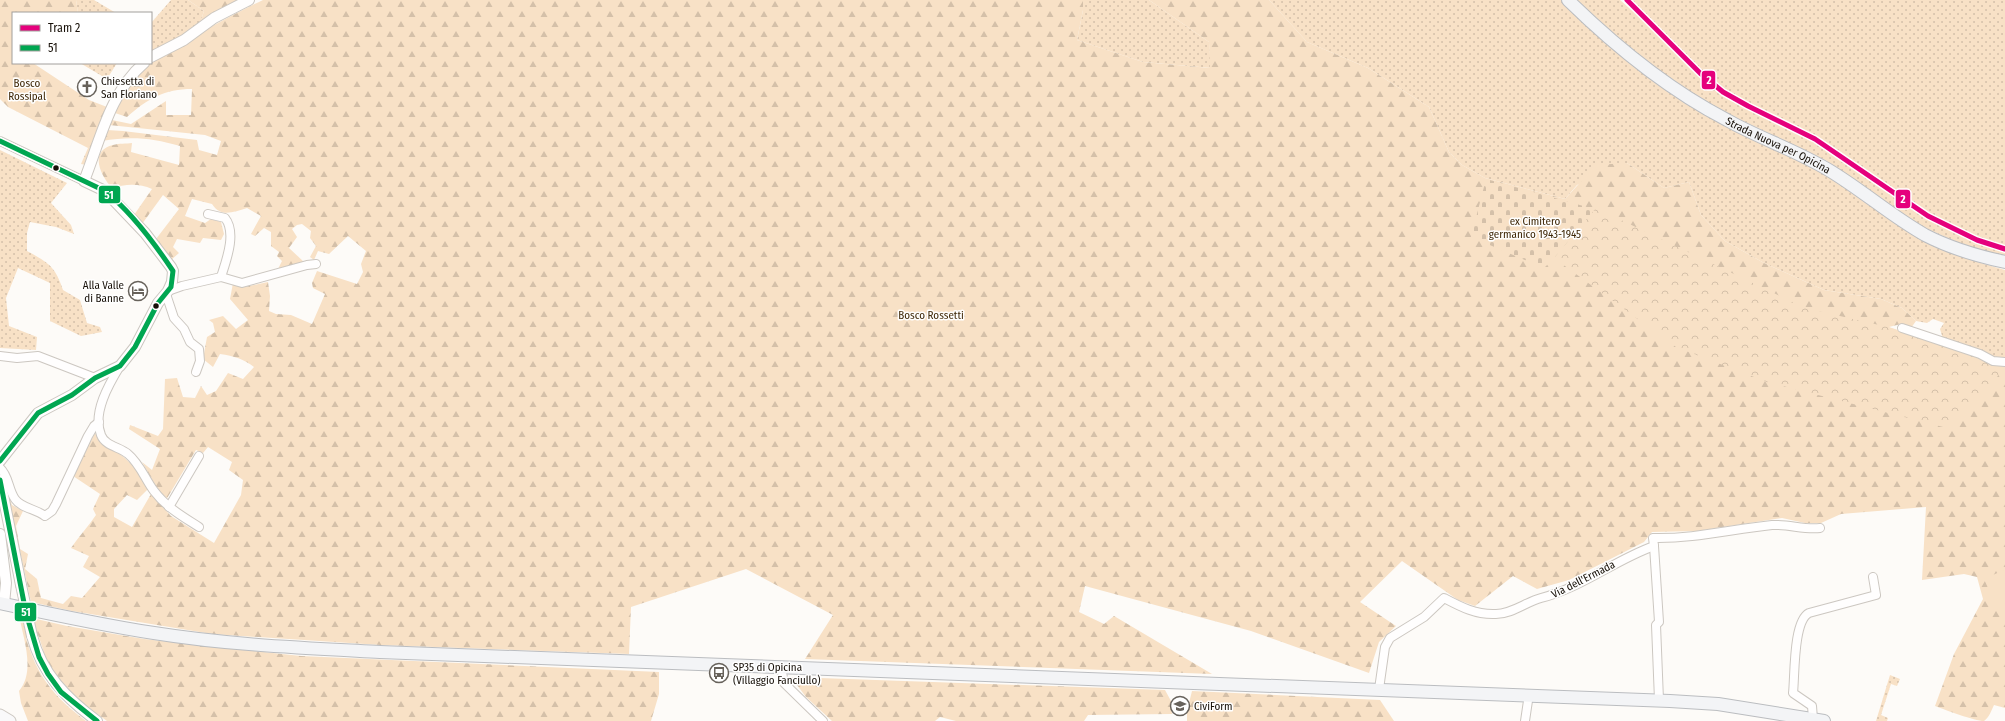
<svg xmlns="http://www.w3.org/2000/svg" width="2005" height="721" viewBox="0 0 2005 721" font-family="'Fira Sans Condensed',sans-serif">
<defs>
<pattern id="grass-dots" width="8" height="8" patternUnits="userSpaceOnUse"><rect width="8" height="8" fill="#f8e1c6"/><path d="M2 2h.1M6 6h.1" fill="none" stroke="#d4c0a9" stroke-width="1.8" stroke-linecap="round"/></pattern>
<pattern id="forest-firs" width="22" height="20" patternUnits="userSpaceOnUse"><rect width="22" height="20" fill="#f8e1c6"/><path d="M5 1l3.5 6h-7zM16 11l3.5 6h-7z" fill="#d4c0a9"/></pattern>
<pattern id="cemetery-stones" width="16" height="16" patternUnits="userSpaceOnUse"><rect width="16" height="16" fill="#f8e1c6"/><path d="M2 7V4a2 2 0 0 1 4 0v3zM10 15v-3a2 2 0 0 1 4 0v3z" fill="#d4c0a9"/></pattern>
<pattern id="park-crowns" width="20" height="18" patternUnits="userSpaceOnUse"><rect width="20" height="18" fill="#f8e1c6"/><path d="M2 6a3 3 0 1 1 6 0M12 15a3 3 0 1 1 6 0" fill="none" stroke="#d4c0a9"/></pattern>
</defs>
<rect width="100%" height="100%" fill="#fdfbf8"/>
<g fill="url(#grass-dots)">
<path d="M76,0H94L116,13H78Z"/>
<path d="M171,0H188L204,11L200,23L193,29L151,52V23Z"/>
<path d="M1083,0H1149L1209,42L1211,68L1143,62L1077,40L1083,10Z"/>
<path d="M1269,0H1562C1602,35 1640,75 1685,103C1730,130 1780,147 1825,174C1860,194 1891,221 1926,241C1950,255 1978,262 2005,270V357L1999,358L1943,339L1940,329L1944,323L1933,319L1927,323L1916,321L1902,308L1881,299L1824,290L1764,263L1725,241L1701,215L1689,182L1664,188L1627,163L1577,185L1565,199L1485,178L1462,165L1449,152L1429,107L1368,68L1307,42Z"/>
<path d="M1575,0H1620C1634,12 1647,24 1660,37C1679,57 1697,78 1720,94C1750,114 1786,124 1817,143C1882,183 1927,231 2005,251V256L1968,247L1914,223L1827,161L1722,111L1675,83L1628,47Z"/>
<path d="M1631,0H2005V246C1933,231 1880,176 1820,139C1789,119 1749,109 1720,87C1687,62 1663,27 1631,0Z"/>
<path d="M80,63H117L107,79Z"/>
<path d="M0,150L67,183L51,203L71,225L74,234L56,227L30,222L27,233V251C49,263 55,266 63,290L80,300L87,323L100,327L102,332L81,336L50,321V283L18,268L6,298L9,326L37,337L36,350L0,348Z"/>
<path d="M1890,675L1900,679L1897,686L1891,684L1881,715L1888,718L1887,721H1876Z"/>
</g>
<g fill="url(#forest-firs)">
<path d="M0,0H76L78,13H13V63H33L89,100L107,107L87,165L81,164L88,148L8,107L0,99Z"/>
<path d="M188,0H240L200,23L204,11Z"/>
<path d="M263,0H1083V10L1077,40L1143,62L1210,68L1209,42L1149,0H1269L1307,42L1368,68L1429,107L1449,152L1462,165L1485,178L1565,199L1596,165L1627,163L1664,188L1689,182L1701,215L1725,241L1764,263L1824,290L1881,299L1902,308L1916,321L1911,328L1901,324L1889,327L2005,367V708L1994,705C1992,709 1989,718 1984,721C1975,721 1945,710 1935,706L1954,654L1983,599L1977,577L1964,574L1922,580L1926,507L1841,514L1821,523H1805L1782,518L1697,531L1652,532L1644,542L1569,580L1537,589L1513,576L1475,606L1458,600L1402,561L1360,602L1396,626L1379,642L1369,673L1251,631L1085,586L1079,612L1104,624L1114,616L1212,674L805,659L833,615L746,569L631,607L629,654L380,645L212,634L72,611L31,602L7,491L12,505L23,511L16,526L20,549L28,554L25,569L37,579L41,598L63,604L71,596L82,598L100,577L83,567L89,556L71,548C79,536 88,527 96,515L93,509L100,494L73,476L95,433C105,446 110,445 121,455C133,464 141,476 148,489L137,500L127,495L114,509V517L132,527L151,494L171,516L214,543L241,495L243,480L229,470L232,462L208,447L203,453L196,450L166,500L159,492L142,462L152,470L160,449L129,429L130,425L158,436L163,429L165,379L177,378L183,397L195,398L201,386L207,395L216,391L228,373L243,379L254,367C244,359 234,356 220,354L213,367L203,359L207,337L215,332L213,323L209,320L223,316L236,329L248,320L230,299L233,283L245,287L268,282L270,296L269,311L276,314L291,315L312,324L325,294L313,288L312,283L317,271L357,284L363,272L361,264L366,251L348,236L329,254L318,251L314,260L310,257L316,246L310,238L311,231L302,224L297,225L292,229L297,237L289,248L304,262L278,269L282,261L277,256L279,252L271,246V232L264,228L255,236L251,234L261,216L247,208C233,212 221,218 212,204L192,199L185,216L205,223L211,219L221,222L224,234L221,240L203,238L200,243L177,239L173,247L179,253L171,260L156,239L179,209L163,195L142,224L134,215L152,189C139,183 125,184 112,188C101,176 88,151 113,145C119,143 126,144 132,143L131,152L179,165L180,146C152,138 131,136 102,141L107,130L123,131L197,140L199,150L217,155L221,141L205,135L109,125L112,120L131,124L166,101V115H191L192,89C165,89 147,99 127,117L112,112L134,78L147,63H151V59C189,40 225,18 263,0Z"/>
<path d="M19,615L67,626L144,639L301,656L659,672V694L651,721H107C84,704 59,685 46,658C43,651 41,642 38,635L26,638C37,676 54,697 86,721H28L21,703L19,691C36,671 23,638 19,615Z"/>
<path d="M791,677L1165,690L1171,701L1172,714L1088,715L1084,721H956L940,717L935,721H832L806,697Z"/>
<path d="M1192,691L1380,700L1394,721H1187V711Z"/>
</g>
<path fill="url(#cemetery-stones)" d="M1486,179L1587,207L1596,208L1554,258L1544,268L1539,266L1471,237Z"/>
<path fill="url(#park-crowns)" d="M1596,208L1805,308L1888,327L2002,368L1988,394L1947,428L1767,382L1676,347L1554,258Z"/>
<path fill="#f8e1c6" d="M2004,568H2005V618L2002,620L1984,579L2004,570Z"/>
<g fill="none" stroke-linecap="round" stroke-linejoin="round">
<g stroke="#ccc7c1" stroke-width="10">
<g id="minor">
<path d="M0,141L84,181"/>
<path d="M208,214L225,218C237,233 226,261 221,277"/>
<path d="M168,291L182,286L221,277L242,283L307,265L316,264"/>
<path d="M166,294L174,318L184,329L190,342L199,349L200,361L196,372"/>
<path d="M1902,328L1980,354L1993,361L2005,362"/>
<path d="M0,356L17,358L38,356L95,378"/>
<path d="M120,366C109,384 92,413 101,435C105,446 120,447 128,454C140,464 145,479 154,491C166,507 182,516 199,527"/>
<path d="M0,468C9,476 8,489 15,499C21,508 36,509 45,516L52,511L56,504L88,436L94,426L99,422"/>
<path d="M169,507L199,456"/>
<path d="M1654,546L1659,622L1656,625L1659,700"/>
<path d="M781,667L784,683L823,721"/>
<path d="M1379,689L1385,647L1390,638L1424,617L1444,598C1461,607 1476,615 1496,614C1512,614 1526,602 1541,598C1581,588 1615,560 1654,546L1653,538C1694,539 1732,529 1772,525C1789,524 1804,530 1820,528"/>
<path d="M1813,719L1812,706L1793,693C1795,676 1793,621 1809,613L1876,595L1873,577"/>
<path d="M1525,721L1529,694"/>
</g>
</g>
<g stroke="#ccc7c1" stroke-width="12">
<g id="tertiary">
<path d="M151,57L184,40L214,18L249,0"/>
<path d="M0,461L38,413L72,395L95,378L120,366L135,347L158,303L168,291L172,282L173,271L171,267L145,233L105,191L84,181C100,141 110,92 144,63"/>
<path d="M0,480L21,585"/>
<path d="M0,534L6,583L4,604"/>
<path d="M32,636C42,674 66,698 97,721"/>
</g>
</g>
<g stroke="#ccc7c1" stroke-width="13">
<path id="secondary" d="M0,715L10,721"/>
</g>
<g stroke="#bbbdc0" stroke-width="14">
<g id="primary">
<path id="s1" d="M1568,0C1616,47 1667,89 1727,120C1759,138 1795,150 1827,169C1861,189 1891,216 1925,235C1950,248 1977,256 2005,262"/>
<path d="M0,603C51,614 102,625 154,633C229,645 305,648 380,652L1670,701L1718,704L1824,721"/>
</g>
</g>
<use href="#minor" stroke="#fffefe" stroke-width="8"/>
<use href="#tertiary" stroke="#fffefe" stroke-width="10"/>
<use href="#secondary" stroke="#f9f9fa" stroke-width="11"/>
<use href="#primary" stroke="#f3f4f6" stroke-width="12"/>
<g stroke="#ccc7c1" stroke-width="12" stroke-linecap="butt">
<path id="tertiary-bridge" d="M21,585L32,636"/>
</g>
<use href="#tertiary-bridge" stroke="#fffefe" stroke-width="10"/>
<g stroke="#fff" stroke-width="8">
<g id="bus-1">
<path d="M0,141L105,191C130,211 155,244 173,271L171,287L158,303L135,347L120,366L95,378L72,395L38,413L0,461"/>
<path d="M0,480L26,613L39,657L48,674L61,692L97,721"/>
</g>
</g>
<use href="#bus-1" stroke="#00a651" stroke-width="5"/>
<g stroke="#fff" stroke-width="8">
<path id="tram-1" d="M1627,0L1700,73L1723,92L1748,106L1815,139L1928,216L1977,240L2005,249"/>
</g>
<use href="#tram-1" stroke="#e5007d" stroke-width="5"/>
</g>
<defs>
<g id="church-ring" transform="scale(1)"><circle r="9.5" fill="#fff" stroke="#67625b" stroke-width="1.5"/><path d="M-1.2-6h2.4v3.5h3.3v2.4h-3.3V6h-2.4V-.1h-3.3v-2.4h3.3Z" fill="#67625b"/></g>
<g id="hotel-ring" transform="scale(1)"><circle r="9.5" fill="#fff" stroke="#67625b" stroke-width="1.5"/><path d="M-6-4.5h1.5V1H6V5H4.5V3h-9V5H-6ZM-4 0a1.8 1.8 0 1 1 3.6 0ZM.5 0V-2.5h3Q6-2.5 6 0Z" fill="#67625b"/></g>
<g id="bus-ring" transform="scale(1)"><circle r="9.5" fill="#fff" stroke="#67625b" stroke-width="1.5"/><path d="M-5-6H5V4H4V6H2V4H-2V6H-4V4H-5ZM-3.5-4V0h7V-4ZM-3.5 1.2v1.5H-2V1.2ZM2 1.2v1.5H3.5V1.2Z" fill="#67625b"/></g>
<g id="school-ring" transform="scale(1)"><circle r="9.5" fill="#fff" stroke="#67625b" stroke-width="1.5"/><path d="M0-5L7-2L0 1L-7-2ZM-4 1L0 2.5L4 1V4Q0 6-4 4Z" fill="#67625b"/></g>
</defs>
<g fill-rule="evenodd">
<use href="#church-ring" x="87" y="87"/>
<use href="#hotel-ring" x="138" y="291"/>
<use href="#bus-ring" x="719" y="673"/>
<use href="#school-ring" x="1180" y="706"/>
</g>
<g fill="#160f07" stroke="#fff" stroke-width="1.5">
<circle cx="56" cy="168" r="3.5"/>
<circle cx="156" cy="306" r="3.5"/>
</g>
<g text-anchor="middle" stroke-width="3" stroke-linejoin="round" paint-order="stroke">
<g font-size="11" fill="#160f07" stroke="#fff" text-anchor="start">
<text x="101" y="85">Chiesetta di<tspan x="101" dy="13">San Floriano</tspan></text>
<text x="124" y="289" text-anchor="end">Alla Valle<tspan x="124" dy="13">di Banne</tspan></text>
<text x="733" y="671">SP35 di Opicina<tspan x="733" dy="13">(Villaggio Fanciullo)</tspan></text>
<text x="1194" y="710">CiviForm</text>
</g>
<g font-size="11" fill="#3f2807" stroke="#fff">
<text x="27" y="87">Bosco<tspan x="27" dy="13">Rossipal</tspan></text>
<text x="1535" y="225">ex Cimitero<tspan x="1535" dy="13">germanico 1943-1945</tspan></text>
<text x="931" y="319">Bosco Rossetti</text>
</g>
<g font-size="11" fill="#160f07" stroke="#fff">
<text dy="4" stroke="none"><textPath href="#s1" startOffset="257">Strada Nuova per Opicina</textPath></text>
<text transform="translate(1583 579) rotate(-27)" y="4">Via dell'Ermada</text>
</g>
</g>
<g stroke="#fff" stroke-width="1.5">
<rect x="1701" y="70" width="15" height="20" rx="4" fill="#e5007d"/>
<rect x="98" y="185" width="23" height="19" rx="4" fill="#00a651"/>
<rect x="1895" y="189" width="16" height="20" rx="4" fill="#e5007d"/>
<rect x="14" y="602" width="23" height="20" rx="4" fill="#00a651"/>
</g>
<g font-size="11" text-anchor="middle" font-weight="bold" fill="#fff">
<text x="1709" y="84">2</text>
<text x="109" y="199">51</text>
<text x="1903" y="203">2</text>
<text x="26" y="616">51</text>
</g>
<rect x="12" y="12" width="140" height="52" fill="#ffffff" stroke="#a29f9c"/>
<rect x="20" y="25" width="20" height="6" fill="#e5007d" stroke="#a29f9c"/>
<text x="48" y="32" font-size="12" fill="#160f07">Tram 2</text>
<rect x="20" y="45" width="20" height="6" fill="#00a651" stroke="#a29f9c"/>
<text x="48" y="52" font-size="12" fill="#160f07">51</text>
</svg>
